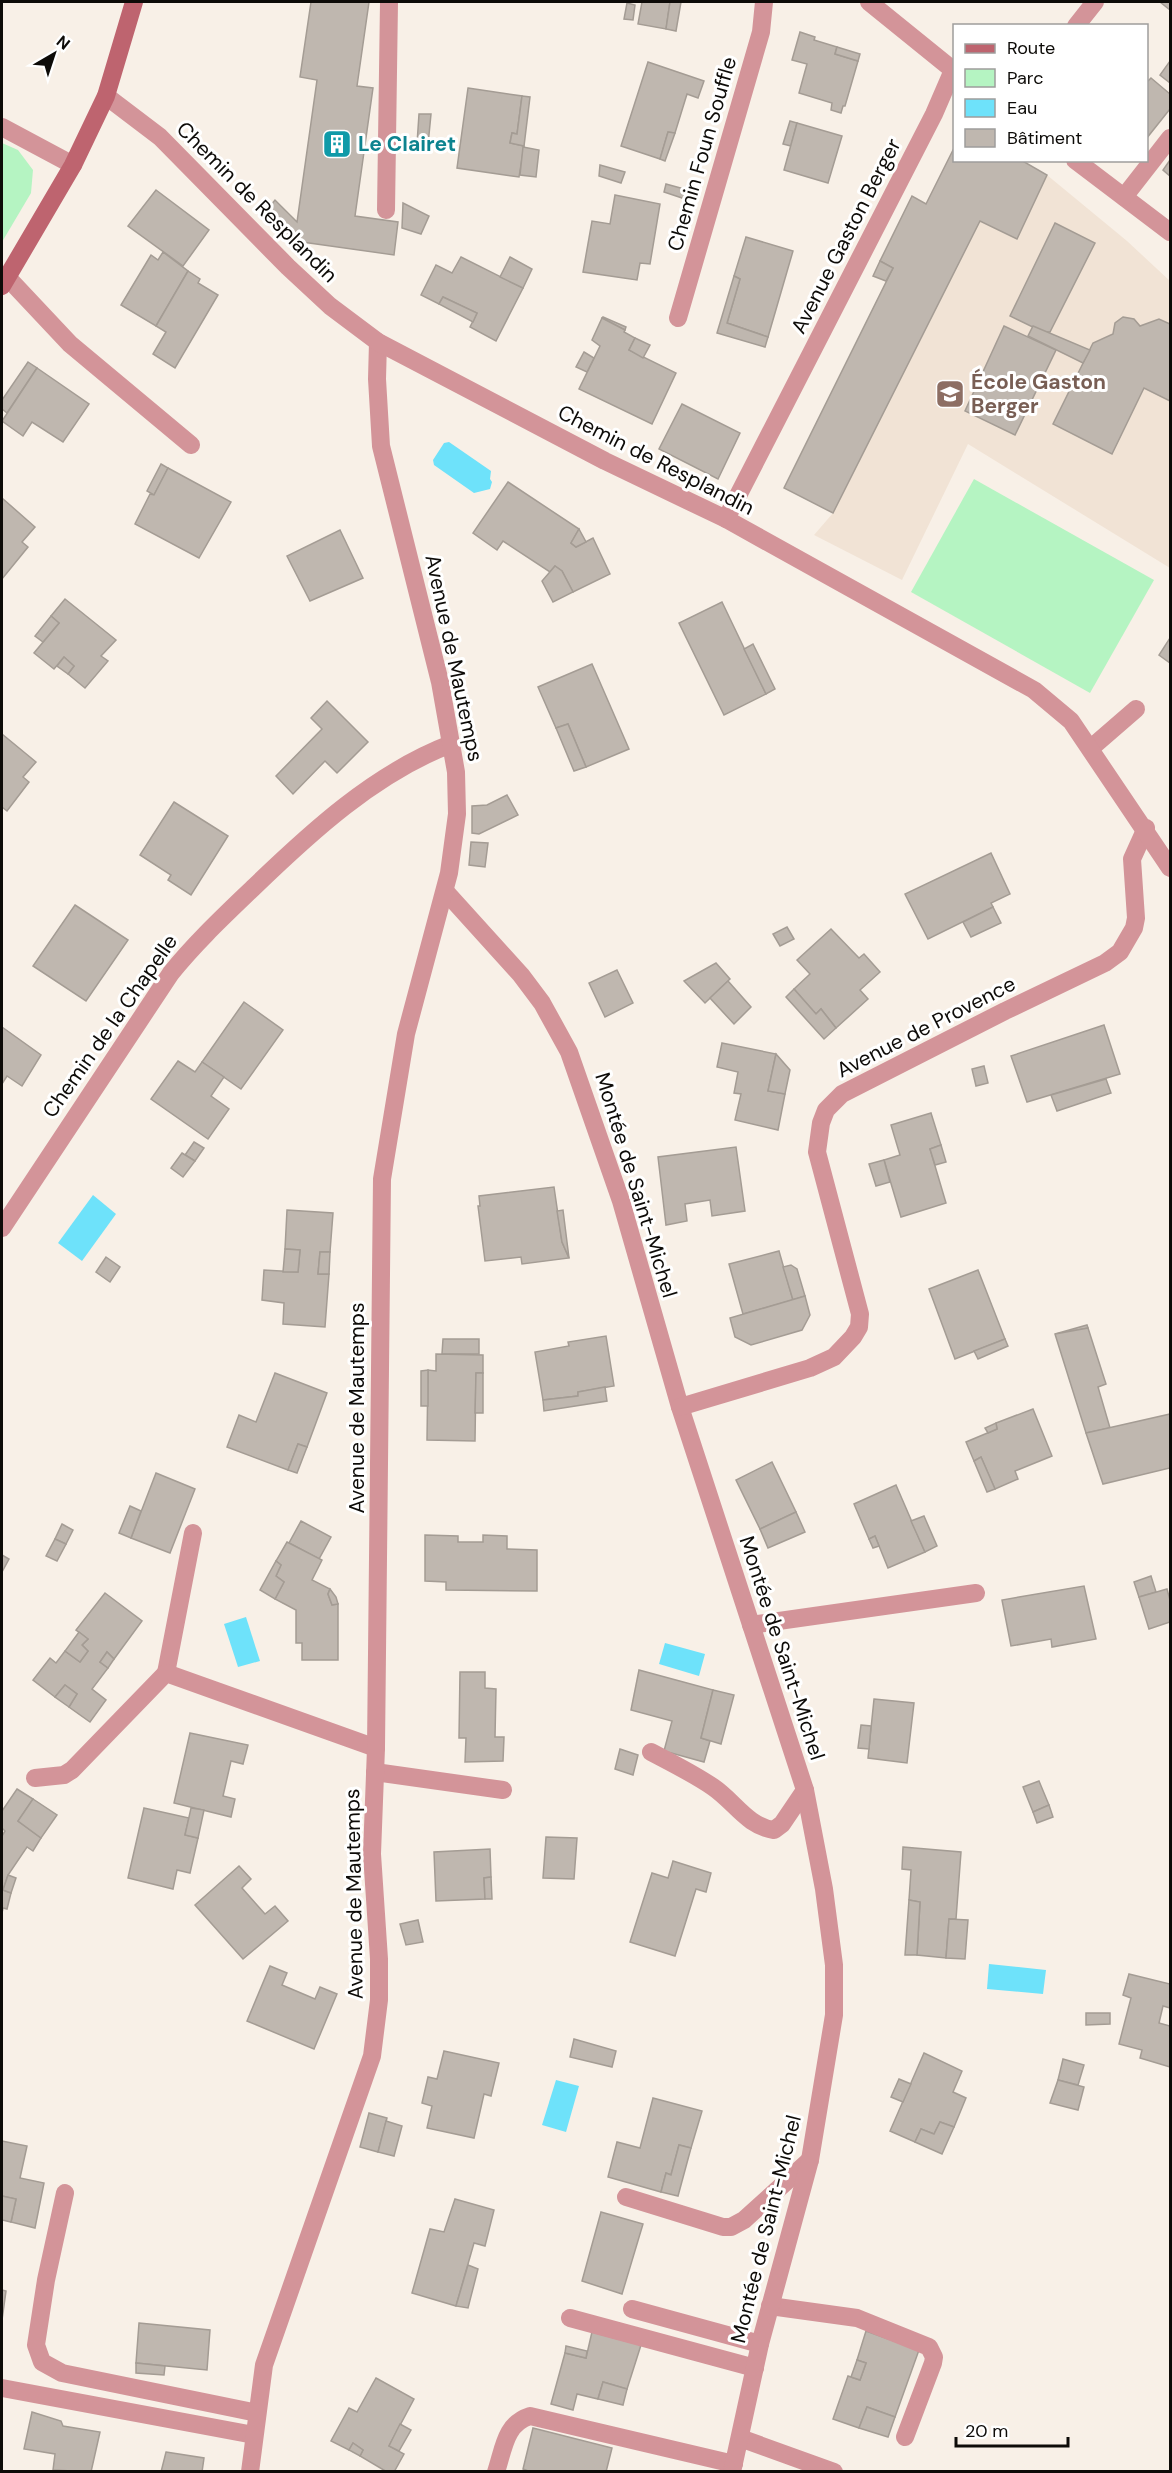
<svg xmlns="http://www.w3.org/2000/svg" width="1172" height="2473" viewBox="0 0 1172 2473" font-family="'DM Sans',sans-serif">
<rect width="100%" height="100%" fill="#f8f0e7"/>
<path fill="#f1e3d5" d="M954,148V160L1021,161L1047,175L1127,241L1170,281V568L968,444L902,580L814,535L833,513L784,488L886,282L873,276L912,196L926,203Z"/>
<g fill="#b5f4c2">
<path d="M2,143L18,150L33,170L31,193L2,242Z"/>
<path d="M974,479L1154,580L1090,693L911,592Z"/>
</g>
<g fill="#6ee2fa">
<path d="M449,442L491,471L490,479L492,482L490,489L474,493L434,465L433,460L444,443Z"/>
<path d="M93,1195L116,1214L82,1261L58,1243Z"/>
<path d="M246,1617L260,1661L238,1667L224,1624Z"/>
<path d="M665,1643L705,1654L699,1676L659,1664Z"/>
<path d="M989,1964L1046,1970L1043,1994L987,1989Z"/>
<path d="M556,2080L579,2086L566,2132L542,2125Z"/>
</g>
<g fill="#bfb7af" stroke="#a49c94" stroke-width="1.5">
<path d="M311,2H369L357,86L373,88L355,216L398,222L394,255L295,241L266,211L275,200L297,222L317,80L300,77Z"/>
<path d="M642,2H670L666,29L638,24Z"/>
<path d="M670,2H681L676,31L666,29Z"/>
<path d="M1160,2H1170V10Z"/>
<path d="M627,3L635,5L633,20L624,19Z"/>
<path d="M800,32L815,37L814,40L837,47L835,54L858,61L845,106H843L841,113L831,110L832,103L799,93L807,64L792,60Z"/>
<path d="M837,47L860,54L858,61L835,54Z"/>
<path d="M1170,61V83L1160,75Z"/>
<path d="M648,62L704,81L698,98L687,94L675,133L668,132L660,159L621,146Z"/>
<path d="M1151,78L1170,94V109L1146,139V83Z"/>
<path d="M468,88L522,96L517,134L512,133L510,143L524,146L519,177L457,168Z"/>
<path d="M522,96L530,97L524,146L510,143L512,133L517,134Z"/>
<path d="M419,114H431L428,145L417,144Z"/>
<path d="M790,121L797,123L791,146L783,144Z"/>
<path d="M797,123L842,136L828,183L784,170Z"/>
<path d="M668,132L675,133L665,161L660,159Z"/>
<path d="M523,147L539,150L536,177L520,175Z"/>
<path d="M954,148V160H1021L1047,175L1017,239L980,221L833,513L784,488L893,268L880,261L912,196L926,204Z"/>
<path d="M1170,160V176L1163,170Z"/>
<path d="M600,165L625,172L621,183L599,176Z"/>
<path d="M666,184L688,190L685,199L664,192Z"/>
<path d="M156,190L209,230L183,266L128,226Z"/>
<path d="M615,195L660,204L650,264L640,263L637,280L583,272L592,221L610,224Z"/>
<path d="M403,203L429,216L421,234L402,228Z"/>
<path d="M1055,223L1095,243L1050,332H1043L1010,316Z"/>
<path d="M746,237L793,251L768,337L727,323L740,279L734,276Z"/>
<path d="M163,252L188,271L156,326L121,305L151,255L158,260Z"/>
<path d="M461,257L523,288L496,341L470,327L477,313L443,297L439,304L421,295L436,265L452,273Z"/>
<path d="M510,257L532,269L523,288L500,277Z"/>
<path d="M880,261L893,268L886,281L873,276Z"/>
<path d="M188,271L200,279L198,283L218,295L175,368L153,354L166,332L156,326Z"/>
<path d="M734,276L740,279L727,323L768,337L765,347L717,333Z"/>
<path d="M443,297L477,313L473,322L439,304Z"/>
<path d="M603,317L626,327L625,330L602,318Z"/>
<path d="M1123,317L1134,319L1140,326L1159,319L1170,324V401L1144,388L1112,454L1053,424L1093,343L1113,334L1115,323Z"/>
<path d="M602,318L625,330L624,332L635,338L629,350L676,373L652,424L579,389L600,346L592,340Z"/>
<path d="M1004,326L1056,350L1015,435L965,411Z"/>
<path d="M1033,326L1090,350L1083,363L1028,336Z"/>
<path d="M635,338L650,345L643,358L629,350Z"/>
<path d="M584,352L594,358L587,372L576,367Z"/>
<path d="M28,362L37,368L7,413L2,409V400Z"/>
<path d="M37,368L89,404L63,442L32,422L23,436L2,421Z"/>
<path d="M682,404L740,433L718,479L659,449Z"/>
<path d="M161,464L168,468L154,495L147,491Z"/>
<path d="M168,468L231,502L199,558L135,524L150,494L154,495Z"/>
<path d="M508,482L579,529L571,543L576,547L593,538L610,574L573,592L562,571L555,566L550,572L503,541L497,550L473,533Z"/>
<path d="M2,498L35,527L22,542L28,547L2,579Z"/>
<path d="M579,529L586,542L576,547L571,543Z"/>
<path d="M340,530L363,578L310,601L287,556Z"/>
<path d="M555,566L562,571L573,592L553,602L542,581Z"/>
<path d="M65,599L116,640L101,656L108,661L85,688L68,674L74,666L64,657L54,669L34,653L59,623L51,616Z"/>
<path d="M722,602L766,694L724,715L679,623Z"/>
<path d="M51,616L59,623L43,642L35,636Z"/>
<path d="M1170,638V663L1159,655Z"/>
<path d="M753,644L775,689L766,694L744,649Z"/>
<path d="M64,657L74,666L68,674L57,666Z"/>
<path d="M592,664L629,749L586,767L568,724L556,728L538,687Z"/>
<path d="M327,701L368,742L337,773L325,761L293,794L276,776L322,729L311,718Z"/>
<path d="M568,724L586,767L574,771L556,728Z"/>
<path d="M2,734L36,762L23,777L29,782L7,811L2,807Z"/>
<path d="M507,795L518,815L479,834L472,833V806L487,805Z"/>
<path d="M174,802L228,836L191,895L168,880L171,875L140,855Z"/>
<path d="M471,842L488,843L485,867L469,865Z"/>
<path d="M991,853L1010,894L991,903L993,907L928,939L905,894Z"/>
<path d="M75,905L128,940L86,1001L33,966Z"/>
<path d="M993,907L1001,923L971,937L963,922Z"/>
<path d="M787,927L794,939L780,946L773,934Z"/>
<path d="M831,929L859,958L864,954L880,972L860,990L868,999L836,1028L821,1009L816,1014L794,989L810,974L797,960Z"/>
<path d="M716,963L730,979L705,1003L684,981Z"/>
<path d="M617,970L633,1003L605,1017L589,983Z"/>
<path d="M728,981L751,1007L734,1024L710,998Z"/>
<path d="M794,989L816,1014L821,1009L836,1028L824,1039L786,997Z"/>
<path d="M244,1002L283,1030L241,1089L202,1062Z"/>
<path d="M1104,1025L1120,1074L1027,1102L1011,1056Z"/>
<path d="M2,1027L41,1055L22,1086L7,1076L2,1084Z"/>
<path d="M722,1043L776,1054L768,1091L785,1094L778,1130L735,1120L741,1094L734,1093L738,1072L717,1067Z"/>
<path d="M776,1054L790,1070L785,1094L768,1091Z"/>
<path d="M178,1061L195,1072L202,1062L224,1077L211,1096L229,1109L208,1139L151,1099Z"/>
<path d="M984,1066L988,1083L976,1086L972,1069Z"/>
<path d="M1106,1079L1111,1093L1057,1111L1051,1095Z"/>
<path d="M931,1113L941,1145L930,1149L946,1203L901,1217L884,1160L900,1155L891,1125Z"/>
<path d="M194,1142L204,1148L195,1161L185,1155Z"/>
<path d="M941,1145L946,1162L935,1165L930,1149Z"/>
<path d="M736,1147L745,1211L712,1216L710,1200L685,1204L687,1221L666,1225L658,1157Z"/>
<path d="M182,1153L195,1161L183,1177L171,1168Z"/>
<path d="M884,1160L890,1182L876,1186L869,1164Z"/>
<path d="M554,1187L562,1242L569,1258L522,1264L521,1257L485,1261L478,1206H480L479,1196Z"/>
<path d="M287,1210L333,1213L330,1252H320L318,1274H329L325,1327L283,1324L284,1303L262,1300L264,1270L298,1272L300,1250L285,1249Z"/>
<path d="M563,1210L569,1258L562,1242L557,1211Z"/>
<path d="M285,1249L300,1250L298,1272H283Z"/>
<path d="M779,1251L793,1300L743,1314L729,1264Z"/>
<path d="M320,1252H330L329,1274H318Z"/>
<path d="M106,1257L120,1267L110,1282L96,1272Z"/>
<path d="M791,1265L797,1269L805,1296L793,1300L783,1267Z"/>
<path d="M978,1270L1005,1339L955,1359L929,1289Z"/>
<path d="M805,1296L810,1315L802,1330L751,1345L735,1337L730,1318Z"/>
<path d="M1087,1325L1088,1328L1055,1334Z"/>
<path d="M1088,1328L1106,1384L1098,1387L1110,1428L1086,1433L1055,1334Z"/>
<path d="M606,1336L614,1386L578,1392V1396L543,1400L535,1352L569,1346L568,1342Z"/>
<path d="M443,1339H479V1354H442Z"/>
<path d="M1005,1339L1008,1346L978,1359L974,1351Z"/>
<path d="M436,1354L483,1355V1373H476L475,1441L427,1440L428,1370L436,1371Z"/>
<path d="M428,1370V1406H421V1371Z"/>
<path d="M275,1373L327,1393L307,1447L298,1444L288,1470L227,1447L239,1415L256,1422Z"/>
<path d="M476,1373H483V1413H475Z"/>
<path d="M605,1387L607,1401L544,1411L543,1400L578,1396V1392Z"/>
<path d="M1033,1409L1052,1456L1015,1471L1018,1479L995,1489L981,1457L974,1461L966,1442L997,1429L996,1423Z"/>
<path d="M1170,1414V1468L1103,1484L1086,1433Z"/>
<path d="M996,1423L997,1429L988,1433L985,1428Z"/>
<path d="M298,1444L307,1447L297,1473L288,1470Z"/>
<path d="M981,1457L995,1489L987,1492L974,1461Z"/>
<path d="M772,1462L796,1512L760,1529L736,1480Z"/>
<path d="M156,1473L195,1489L170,1553L131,1538Z"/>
<path d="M896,1485L925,1552L888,1568L875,1536L869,1539L854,1504Z"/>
<path d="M130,1506L141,1511L131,1538L119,1533Z"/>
<path d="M796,1512L805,1532L768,1548L760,1529Z"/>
<path d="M924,1516L937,1546L925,1552L911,1521Z"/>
<path d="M301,1521L331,1537L319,1559L289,1543Z"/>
<path d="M62,1524L73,1530L66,1544L55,1539Z"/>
<path d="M425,1535L458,1536V1542H483V1535L507,1536V1549L537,1550V1591L446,1590V1582L425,1581Z"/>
<path d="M875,1536L879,1546L873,1548L869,1539Z"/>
<path d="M55,1539L66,1544L57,1561L46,1556Z"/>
<path d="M287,1542L322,1560L312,1580L330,1589L328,1594L332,1605L338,1604V1660H302V1643H296V1610L275,1599L284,1582L276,1576L281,1565L276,1561Z"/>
<path d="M2,1555L9,1559L2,1572Z"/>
<path d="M276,1561L281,1565L276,1576L284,1582L275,1599L260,1590Z"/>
<path d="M1151,1576L1156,1592L1139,1597L1134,1582Z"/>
<path d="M1084,1586L1096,1639L1052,1647L1051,1639L1011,1646L1002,1600Z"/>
<path d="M330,1589L336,1597L338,1604L332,1605L328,1594Z"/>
<path d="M1167,1589L1170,1600V1622L1149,1629L1139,1597Z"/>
<path d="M105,1593L142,1621L114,1659L107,1652L100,1662L108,1668L92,1689L106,1700L90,1722L69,1707L77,1694L65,1685L55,1697L33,1680L50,1658L56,1663L65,1651L80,1662L88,1651L82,1645L88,1639L76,1630Z"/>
<path d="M79,1632L88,1639L82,1645L88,1651L80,1662L65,1651Z"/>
<path d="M107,1652L114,1659L108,1668L100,1662Z"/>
<path d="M639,1670L713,1690L701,1738L710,1741L704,1762L664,1751L672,1721L631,1710Z"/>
<path d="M460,1672H485V1688L496,1689L495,1737H504L503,1761L465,1762L466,1738H459Z"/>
<path d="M65,1685L77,1694L69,1707L55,1697Z"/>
<path d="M713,1690L734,1695L721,1744L701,1738Z"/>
<path d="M874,1699L914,1703L907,1763L868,1758Z"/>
<path d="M861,1725L871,1726L869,1749L858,1748Z"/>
<path d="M190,1733L248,1745L243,1764L231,1761L223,1796L235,1799L231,1817L174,1803Z"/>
<path d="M620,1749L638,1755L633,1775L615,1769Z"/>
<path d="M1039,1781L1049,1805L1033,1812L1023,1787Z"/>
<path d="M17,1789L33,1799L18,1821L41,1838L33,1851L27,1847L8,1875L3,1890L11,1893L7,1909L3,1908L2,1913V1836L5,1831L2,1828V1811Z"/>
<path d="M33,1799L57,1815L41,1838L18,1821Z"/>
<path d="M1049,1805L1053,1817L1037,1823L1033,1812Z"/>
<path d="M144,1808L189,1818L185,1835L198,1838L190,1873L177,1870L173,1889L128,1878Z"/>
<path d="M191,1808L204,1810L198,1838L185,1835Z"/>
<path d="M546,1837L577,1838L574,1879L543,1878Z"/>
<path d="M903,1847L961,1852L956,1919H949L946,1958L917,1955L920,1902L909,1900L911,1870L902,1869Z"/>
<path d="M490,1849L491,1877L484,1878L485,1899L436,1901L434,1852Z"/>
<path d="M673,1861L711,1873L706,1892L696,1889L675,1956L630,1942L652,1873L668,1878Z"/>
<path d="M239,1866L251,1879L242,1888L265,1914L275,1906L288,1921L243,1959L195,1905Z"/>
<path d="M8,1875L16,1878L11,1893L3,1890Z"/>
<path d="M491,1877L492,1899H485L484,1878Z"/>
<path d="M909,1900L920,1902L917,1955H905Z"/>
<path d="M949,1919L968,1920L965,1959L946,1958Z"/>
<path d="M418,1920L423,1942L406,1945L400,1924Z"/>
<path d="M270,1966L287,1973L282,1985L315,1999L320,1987L337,1994L314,2049L247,2021Z"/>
<path d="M1129,1974L1170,1984V2008L1163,2006L1159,2023L1170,2026V2067L1140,2058L1142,2050L1119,2044L1131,1998L1123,1995Z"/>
<path d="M1086,2013H1110V2024L1086,2025Z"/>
<path d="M574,2039L616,2051L612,2067L570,2057Z"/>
<path d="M444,2051L499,2063L491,2096L484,2094L474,2138L427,2128L432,2106L422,2103L428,2077L437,2079Z"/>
<path d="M924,2053L962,2071L953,2092L966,2098L954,2127L940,2122L934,2134L921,2129L915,2142L890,2131Z"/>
<path d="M1063,2059L1084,2065L1078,2085L1058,2080Z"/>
<path d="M899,2079L911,2084L903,2102L891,2097Z"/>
<path d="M1058,2080L1084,2087L1078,2110L1050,2103Z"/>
<path d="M653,2098L702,2111L691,2148L679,2145L671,2175L666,2173L661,2192L608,2177L617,2142L640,2148Z"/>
<path d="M369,2113L387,2118L378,2152L360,2147Z"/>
<path d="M386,2121L402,2126L394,2156L378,2152Z"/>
<path d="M940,2122L954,2127L942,2154L915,2142L921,2129L934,2134Z"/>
<path d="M2,2141L27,2146L20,2178L44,2183L35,2228L11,2222L16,2199L2,2196Z"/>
<path d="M679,2145L691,2148L678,2196L661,2192L666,2173L671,2175Z"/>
<path d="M2,2196L16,2199L11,2222L2,2220Z"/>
<path d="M455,2199L494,2210L485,2246L474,2243L456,2306L412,2293L430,2229L444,2232Z"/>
<path d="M601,2212L643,2224L622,2294L582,2281Z"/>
<path d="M468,2265L478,2269L468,2308L456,2306Z"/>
<path d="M2,2290L6,2291L2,2320Z"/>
<path d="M139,2323L210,2330L207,2370L136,2363Z"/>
<path d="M866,2331L919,2350L895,2417L867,2407L859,2428L833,2419L848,2376L860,2380L866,2363L857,2360Z"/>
<path d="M592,2332L641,2345L627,2389L603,2382L598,2399L577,2394L573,2410L551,2404L565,2353L586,2358Z"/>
<path d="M566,2346L587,2351L586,2358L565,2353Z"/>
<path d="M857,2360L866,2363L860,2380L851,2377Z"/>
<path d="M136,2363L165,2366L164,2375L136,2373Z"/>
<path d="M376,2378L414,2399L389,2446L404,2454L394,2472H387L360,2456L363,2450L353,2443L349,2450L331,2441L349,2408L357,2412Z"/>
<path d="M603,2382L627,2389L623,2405L598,2399Z"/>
<path d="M867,2407L895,2417L888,2437L859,2428Z"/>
<path d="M32,2412L61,2421L63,2426L100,2432L91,2472L53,2470L55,2454L24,2449Z"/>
<path d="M400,2424L411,2430L399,2451L389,2446Z"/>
<path d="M533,2428L612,2448L606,2472H531L523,2469Z"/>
<path d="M353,2443L363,2450L360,2456L349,2450Z"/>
<path d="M166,2452L204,2458L202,2472H161Z"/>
</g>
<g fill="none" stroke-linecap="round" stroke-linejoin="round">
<g stroke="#d39499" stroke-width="18">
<path d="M386,210L389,2"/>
<path d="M7,277L70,344L191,445"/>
<path d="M1091,748L1136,709"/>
<path d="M751,1625L976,1593"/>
<path d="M166,1673L193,1533"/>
<path d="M651,1752C672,1763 694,1774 713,1787C735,1802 747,1826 774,1830L782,1824L805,1790"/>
<path d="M375,1772L503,1790"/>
<path d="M35,1778L64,1775L72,1770L166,1673L376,1748"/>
<path d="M65,2193L46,2280L36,2345L42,2362L62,2373L257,2413"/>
<path d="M626,2197L723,2227H731L744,2220L810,2160"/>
<path d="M770,2306L857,2318L929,2347L934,2357L933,2363L905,2437"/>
<path d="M632,2309L760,2344"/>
<path d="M570,2318L755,2368"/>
<path d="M2,2388L254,2435"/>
<path d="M740,2438L834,2472"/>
<path d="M496,2472C504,2448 505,2424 530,2416L734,2464"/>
</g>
<g stroke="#d39499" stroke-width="18">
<path d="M1076,26L1095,2"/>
<path d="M2,127L73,165"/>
<path d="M1075,160L1170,232"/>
<path d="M1124,197L1170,138"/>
<path d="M678,318L761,32L764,2"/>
<path d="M726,519L934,114L953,70L869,2"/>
<path d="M445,891L521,975L542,1003L569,1052L621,1201L680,1407L805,1790L824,1889L834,1965V2015L810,2160L760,2344L732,2472"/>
<path d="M2,1228L171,973C196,942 225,915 253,888C311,832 375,773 451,744"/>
<path d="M680,1407L810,1368L834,1357L853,1337L859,1327L860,1314L817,1152L821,1123L826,1110L842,1094L1005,1011L1105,963L1120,952L1134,928L1136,918L1132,859L1146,828"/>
<path d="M250,2472L264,2365L372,2056L379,2000V1959L372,1854L376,1748L382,1179L406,1034L449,873L457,814L456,772L440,682L381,446L377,379L378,342"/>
</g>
<path stroke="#d39499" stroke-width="18" d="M106,96L160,137L288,267L330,306L378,342L605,461L726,519L1034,690L1071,721L1170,868"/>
<path stroke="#be646f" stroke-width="18" d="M2,286L73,165L106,96L134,2"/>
</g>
<defs>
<g id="building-square" transform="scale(1.5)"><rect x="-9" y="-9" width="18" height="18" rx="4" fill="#0f9aa8" stroke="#fff"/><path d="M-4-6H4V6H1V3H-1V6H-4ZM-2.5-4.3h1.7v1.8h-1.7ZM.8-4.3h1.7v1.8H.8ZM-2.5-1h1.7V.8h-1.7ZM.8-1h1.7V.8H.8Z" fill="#fff"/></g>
<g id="school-square" transform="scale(1.5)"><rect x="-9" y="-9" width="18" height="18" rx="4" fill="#8d6e63" stroke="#fff"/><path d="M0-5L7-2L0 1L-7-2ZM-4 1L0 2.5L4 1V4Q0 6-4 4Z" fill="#fff"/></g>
</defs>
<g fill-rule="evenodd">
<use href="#building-square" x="337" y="144"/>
<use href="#school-square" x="950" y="394"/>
</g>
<g text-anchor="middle" stroke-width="6" stroke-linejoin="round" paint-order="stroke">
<g font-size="21" font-weight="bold" fill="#0d838f" stroke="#fff" text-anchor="start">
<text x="358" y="151">Le Clairet</text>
</g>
<g font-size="21" fill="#0d0b08" stroke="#fff">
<text transform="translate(702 154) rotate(-74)" y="7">Chemin Foun Souffle</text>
<text transform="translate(257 202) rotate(45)" y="7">Chemin de Resplandin</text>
<text transform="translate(846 236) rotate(-63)" y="7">Avenue Gaston Berger</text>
<text transform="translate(656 460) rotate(27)" y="7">Chemin de Resplandin</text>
<text transform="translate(454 658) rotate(78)" y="7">Avenue de Mautemps</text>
<text transform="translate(110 1026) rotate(-55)" y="7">Chemin de la Chapelle</text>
<text transform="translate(926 1027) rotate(-27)" y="7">Avenue de Provence</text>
<text transform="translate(636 1185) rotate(73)" y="7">Montée de Saint-Michel</text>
<text transform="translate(357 1408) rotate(-90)" y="7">Avenue de Mautemps</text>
<text transform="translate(782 1648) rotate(72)" y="7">Montée de Saint-Michel</text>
<text transform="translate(354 1894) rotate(-91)" y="7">Avenue de Mautemps</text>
<text transform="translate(766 2229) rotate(-76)" y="7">Montée de Saint-Michel</text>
</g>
<g font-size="21" font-weight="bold" fill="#785e54" stroke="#fff" text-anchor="start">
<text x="971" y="389">École Gaston<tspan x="971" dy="24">Berger</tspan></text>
</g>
</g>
<rect width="1172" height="2473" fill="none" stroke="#0d0b08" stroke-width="6"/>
<rect x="953" y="24" width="195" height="138" fill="#ffffff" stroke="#9e9d9c" stroke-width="1.5"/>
<rect x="965" y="44" width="30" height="9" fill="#be646f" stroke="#9e9d9c" stroke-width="1.5"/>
<text x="1007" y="54" font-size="18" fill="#0d0b08">Route</text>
<rect x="965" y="69" width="30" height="18" fill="#b5f4c2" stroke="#9e9d9c" stroke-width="1.5"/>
<text x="1007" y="84" font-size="18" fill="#0d0b08">Parc</text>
<rect x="965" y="99" width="30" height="18" fill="#6ee2fa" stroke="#9e9d9c" stroke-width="1.5"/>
<text x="1007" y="114" font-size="18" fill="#0d0b08">Eau</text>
<rect x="965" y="129" width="30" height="18" fill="#bfb7af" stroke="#9e9d9c" stroke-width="1.5"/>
<text x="1007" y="144" font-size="18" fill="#0d0b08">Bâtiment</text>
<g transform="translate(54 54) rotate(39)" stroke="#ffffff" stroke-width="4.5" paint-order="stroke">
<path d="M0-4.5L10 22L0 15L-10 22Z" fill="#0d0b08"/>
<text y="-9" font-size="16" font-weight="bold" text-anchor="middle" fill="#0d0b08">N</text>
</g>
<path d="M956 2437v9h112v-9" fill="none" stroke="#0d0b08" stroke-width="3"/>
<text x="965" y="2437" font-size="18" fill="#0d0b08" stroke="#ffffff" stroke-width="4.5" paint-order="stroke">20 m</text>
</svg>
